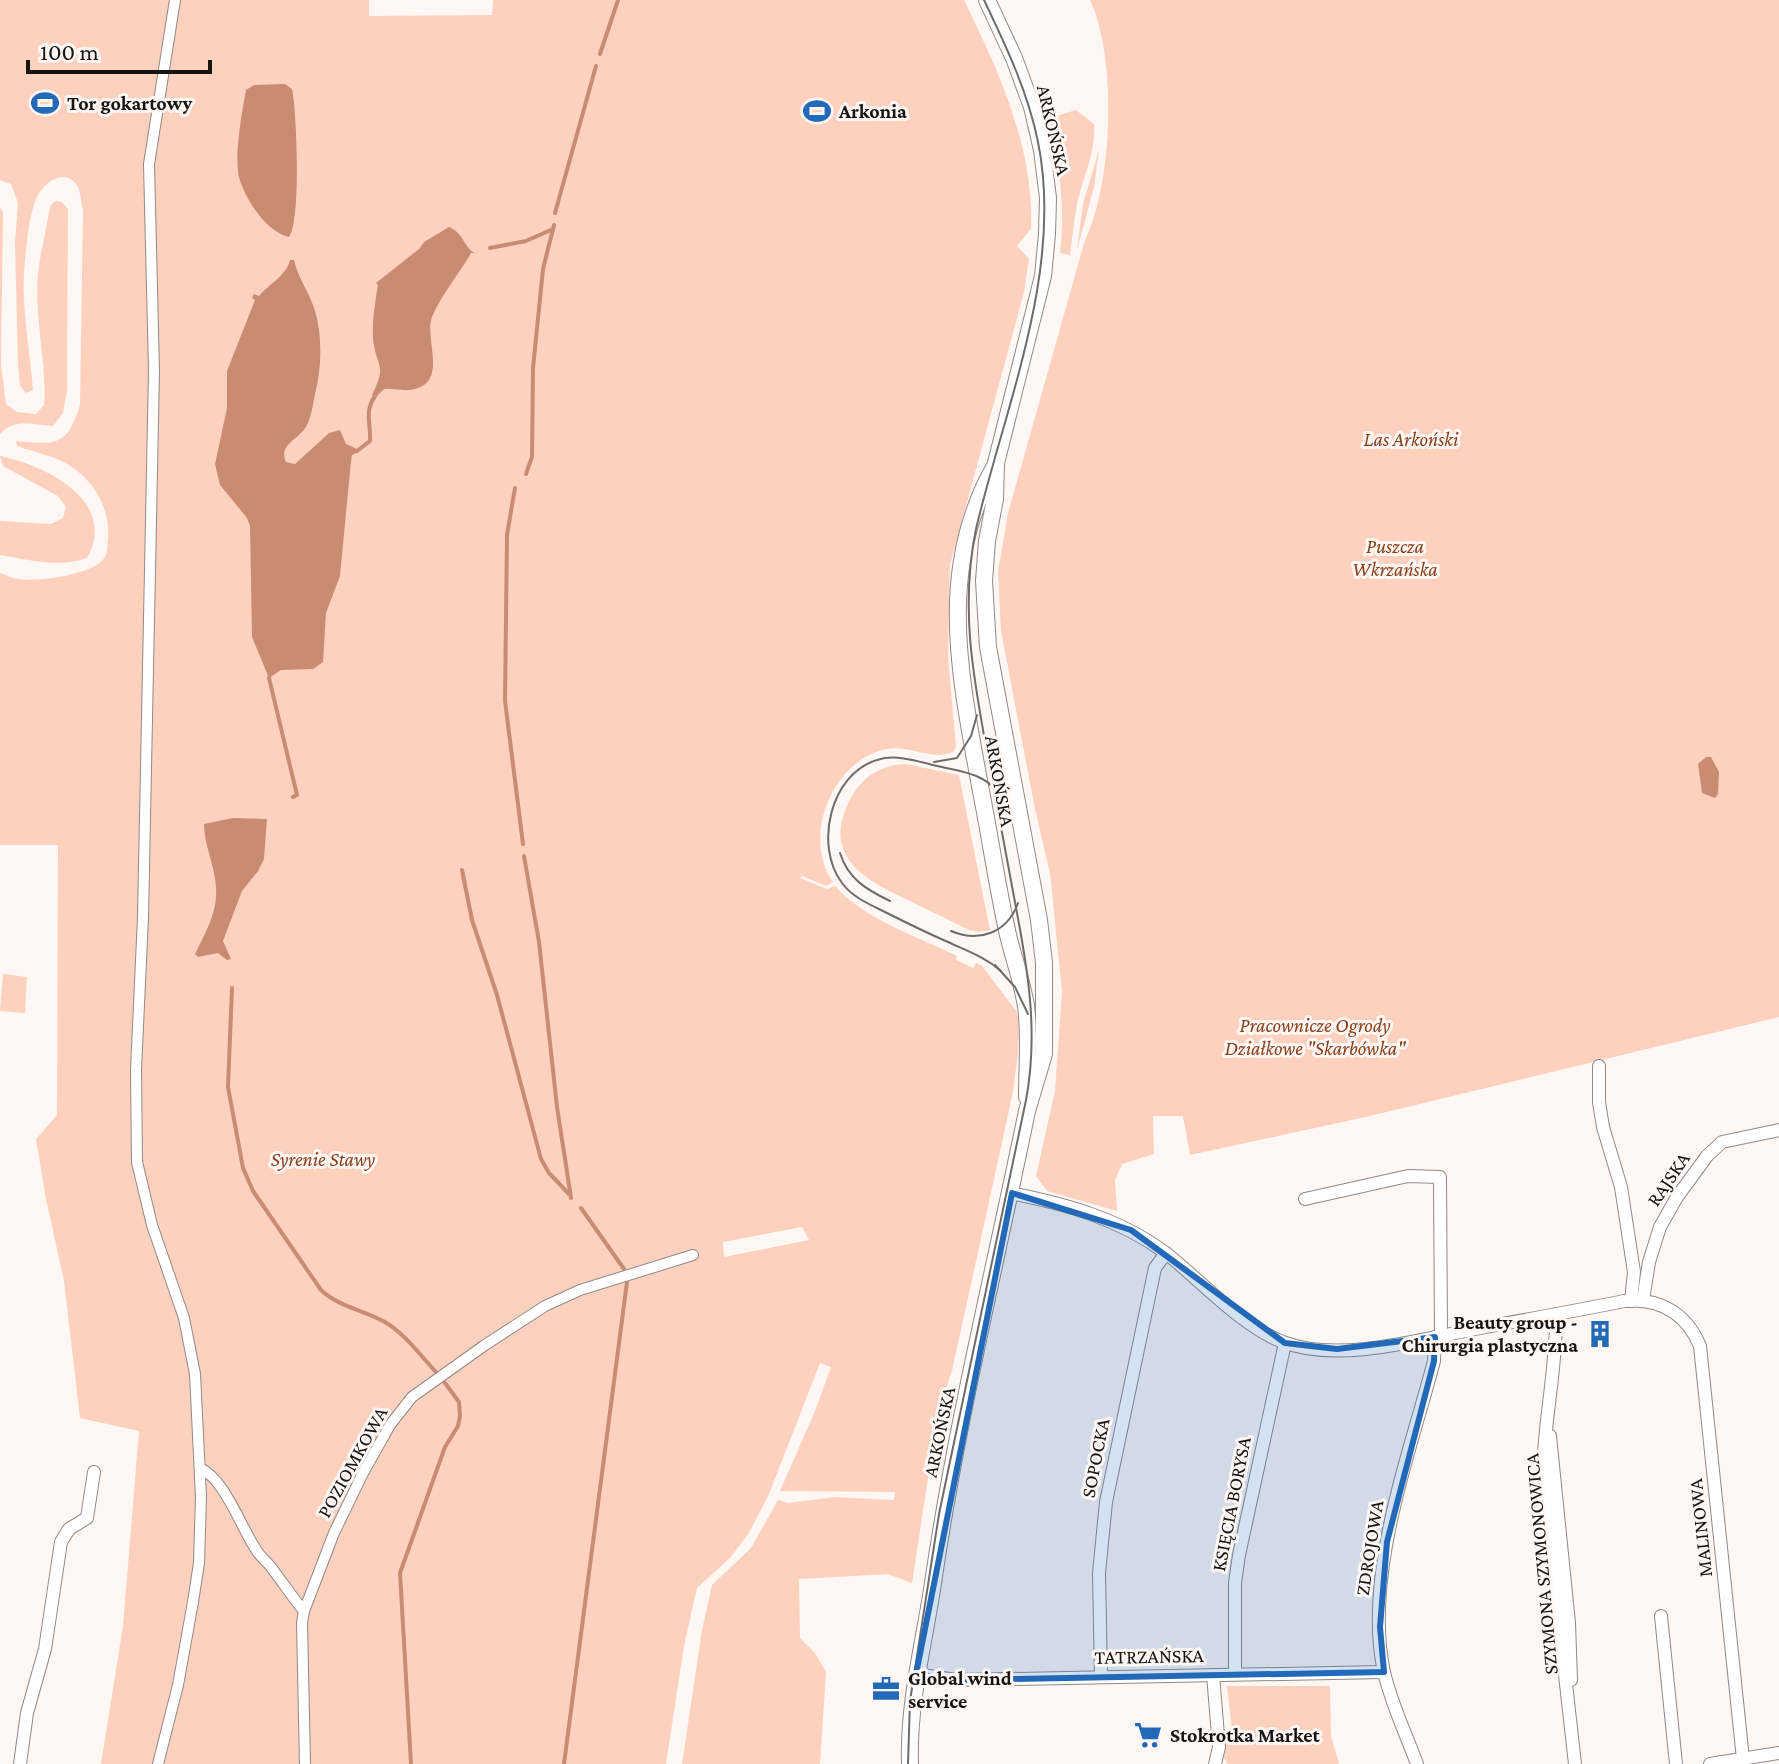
<svg xmlns="http://www.w3.org/2000/svg" width="1779" height="1764" viewBox="0 0 1779 1764" font-family="'Crimson Pro',serif">
<rect width="100%" height="100%" fill="#fef7f4"/>
<g fill="#fed1be" fill-rule="evenodd">
<path d="M0,0H369V16L492,15L493,0H964C999,72 1034,147 1031,229L1017,246L1029,259L1024,292L950,565L948,657L956,747L953,752C932,761 910,745 887,749C833,759 801,837 833,882L826,886L802,876L800,878L827,889L835,886C865,920 917,936 957,956L956,960L973,968L976,963L982,966L1017,1012L1019,1019L1018,1053L1013,1092L952,1371L938,1413L912,1583L888,1574L799,1579L800,1638L815,1653L826,1672L820,1764H682L702,1630L712,1585L751,1548L778,1500L788,1503L835,1497L894,1500L895,1492L780,1491L815,1411L831,1367L820,1363L769,1494L749,1533L730,1558L697,1588L684,1646L666,1764H101L123,1626L139,1431L80,1418L64,1281L46,1199L36,1139L57,1115L58,845H0V573C6,575 12,578 18,579C37,582 95,575 105,557C108,552 107,544 108,538C110,508 95,482 69,465C54,456 34,452 17,446L16,441C57,445 67,446 80,405L83,211C81,203 81,194 78,187C65,165 42,184 36,199C28,220 26,250 24,272C22,311 30,351 33,390L26,393L20,386L18,364L15,243L18,203L11,184L0,180ZM802,1227L809,1240L724,1257L723,1242Z"/>
<path d="M1090,0H1779V1017L1370,1116L1190,1155L1183,1116H1153L1154,1154L1122,1164L1115,1180L1117,1211L1047,1191L1036,1176L1055,1091L1062,992L1050,873L1035,809L1001,631L998,572L1008,513L1085,240C1113,184 1117,56 1090,0Z"/>
<path d="M1076,110L1094,124C1096,152 1083,177 1077,204C1074,221 1072,238 1070,255L1060,253C1066,208 1059,165 1049,121L1052,115L1053,117Z"/>
<path d="M1099,150L1094,187L1077,250L1083,204Z"/>
<path d="M55,201L62,202L68,209L67,391L63,413L53,426C32,425 15,418 0,434V207L3,212L1,365L6,404L17,412L36,414L44,405C47,362 34,318 38,274C40,252 47,229 50,206Z"/>
<path d="M0,456C46,465 119,502 87,558C59,568 29,560 0,555V521L51,524L63,518L66,507L58,496L3,466Z"/>
<path d="M906,764L959,775L990,930L979,932L969,930C949,920 928,910 908,900C863,879 820,855 851,798C863,776 881,765 906,764Z"/>
<path d="M3,974L27,977L25,1013L0,1011Z"/>
<path d="M1227,1686H1330L1331,1736L1339,1764H1228L1221,1754V1733L1232,1730Z"/>
</g>
<g fill="#c88c72">
<path d="M285,84L292,89C297,112 301,222 289,237C266,232 245,199 239,177C234,155 242,112 246,90L254,85Z"/>
<path d="M449,227C463,232 465,249 475,253H471C459,274 441,295 432,317C424,338 448,381 415,389C404,392 394,388 384,389L376,397L372,395C388,363 376,369 373,338C372,320 375,303 378,285L376,283L419,249L424,242Z"/>
<path d="M290,260H294C298,277 307,289 313,305C322,329 322,361 317,385C314,397 312,417 306,427C298,440 278,445 286,462L295,464L329,433L340,430L346,444L357,449V453L352,455L351,461L340,576L326,613L323,662L313,669L281,670L269,678L252,637L250,526L247,518L220,485L215,464L227,408V371L255,300L252,298L254,294L259,296C269,284 287,275 290,260Z"/>
<path d="M1706,757H1711L1719,772L1718,794L1715,798L1702,793L1698,764Z"/>
<path d="M233,818L267,819L264,859L258,871L242,891L223,941L231,959L227,960L218,953L198,957L195,954C205,933 218,912 216,887C215,866 204,845 204,824Z"/>
</g>
<g fill="none" stroke-linecap="round" stroke-linejoin="round">
<g stroke="#c88c72" stroke-width="4">
<path d="M600,54L618,0"/>
<path d="M555,213L596,66"/>
<path d="M490,248L526,241L553,229"/>
<path d="M357,451L370,441C371,424 364,412 375,396"/>
<path d="M526,474L532,457L533,368L543,269L554,225"/>
<path d="M515,488L507,535L505,701L523,844"/>
<path d="M269,678L297,795L293,797"/>
<path d="M524,856L539,942L557,1107L571,1198"/>
<path d="M462,870L472,920L497,995L541,1159L549,1173L569,1194"/>
<path d="M232,988L228,1087L243,1168L253,1191L321,1290C339,1307 364,1310 385,1322C405,1334 420,1355 436,1372"/>
<path d="M581,1208L624,1269"/>
<path d="M411,1764L400,1573L445,1447L458,1426L460,1416L459,1402L445,1383"/>
<path d="M564,1764L627,1282"/>
</g>
<g stroke="#908987" stroke-width="12">
<g id="pedestrian">
<path d="M200,1468C225,1479 241,1528 257,1551C261,1558 269,1563 273,1570C284,1584 293,1598 304,1611"/>
<path d="M158,1764L178,1685L193,1602L199,1563L201,1497L195,1374L184,1318L152,1225L137,1162L136,1070L143,917L154,371L149,164L175,0"/>
<path d="M305,1764L302,1623L304,1611L334,1533L363,1473L390,1425L412,1397L485,1345L545,1306L580,1290L693,1255"/>
</g>
</g>
<g stroke="#908987" stroke-width="14">
<g id="minor">
<path d="M1599,1066V1102L1603,1127L1621,1187L1634,1272L1631,1301"/>
<path d="M1010,1193C1066,1204 1121,1219 1167,1254C1200,1280 1244,1328 1283,1342C1337,1363 1419,1340 1475,1329C1525,1320 1575,1311 1624,1301C1660,1298 1686,1313 1700,1346L1743,1759"/>
<path d="M1305,1199L1408,1176L1440,1177L1441,1336"/>
<path d="M1643,1300L1649,1262L1660,1227L1677,1197L1707,1156L1722,1142L1779,1130"/>
<path d="M1556,1314C1557,1369 1543,1423 1543,1479L1575,1764"/>
<path d="M1550,1436L1569,1623L1571,1680"/>
<path d="M1661,1616L1676,1764"/>
<path d="M916,1674L956,1680L1384,1672"/>
<path d="M1235,1674V1583L1239,1555L1285,1343"/>
<path d="M1213,1675L1219,1747L1215,1764"/>
<path d="M1101,1677L1099,1573L1106,1502L1155,1268L1166,1253"/>
<path d="M20,1764L27,1713L45,1649L61,1542L69,1529L87,1518L94,1472"/>
<path d="M1417,1764C1406,1734 1391,1703 1384,1672C1363,1576 1410,1453 1434,1361L1435,1337"/>
<path d="M1710,1764L1779,1753"/>
</g>
</g>
<g stroke="#908987" stroke-width="18">
<g id="tertiary">
<path d="M995,466C936,569 960,676 980,786C990,836 997,886 1008,935C1014,959 1022,982 1026,1006C1030,1036 1027,1067 1027,1097"/>
<path d="M910,1764C908,1702 924,1644 933,1583C956,1424 995,1268 1027,1111L1044,1054V963L1039,920L988,647L984,581L987,541L995,499L996,463L1043,276L1047,234L1048,198L1042,150L1032,107L1014,58L987,0"/>
</g>
</g>
<use href="#pedestrian" stroke="#fff" stroke-width="10"/>
<use href="#minor" stroke="#fff" stroke-width="12"/>
<use href="#tertiary" stroke="#fff" stroke-width="16"/>
<g stroke="#706c6a" stroke-width="2">
<path d="M934,762L957,758L971,736L977,715"/>
<path d="M997,791C983,774 963,772 942,767C922,763 898,753 877,760C830,774 814,846 842,883C853,898 871,905 887,913C907,923 927,933 948,942C967,951 985,957 1001,971"/>
<path d="M840,853C848,879 867,890 890,901"/>
<path d="M951,931C979,943 1007,933 1018,903"/>
<path d="M995,965L1015,987L1028,1014"/>
<path d="M908,1764L910,1701L939,1514L1026,1100C1038,1036 1029,976 1017,913C1007,859 997,806 987,752C973,676 960,606 976,529C1005,406 1064,270 1038,142C1028,92 1006,46 984,0"/>
</g>
</g>
<path fill="#2269b9" fill-opacity="0.2" stroke="#2269b9" stroke-width="6" stroke-linejoin="round" d="M1012,1193L1131,1230L1285,1343L1337,1349L1435,1337L1434,1361L1387,1542L1380,1627L1384,1672L956,1680L916,1674Z"/>
<defs>
<g id="stadium-bare" transform="scale(2.16)"><path d="M0-5a6.5 5 0 1 0 0 10a6.5 5 0 1 0 0-10ZM-3.5-1.8h7v3.6h-7Z" fill="#2269b9" stroke="#fef7f4" stroke-width="2.5" paint-order="stroke"/></g>
<g id="building-bare" transform="scale(2.16)"><path d="M-4-6H4V6H1V3H-1V6H-4ZM-2.5-4.3h1.7v1.8h-1.7ZM.8-4.3h1.7v1.8H.8ZM-2.5-1h1.7V.8h-1.7ZM.8-1h1.7V.8H.8Z" fill="#2269b9" stroke="#fef7f4" stroke-width="2.5" paint-order="stroke"/></g>
<g id="office-bare" transform="scale(2.16)"><path d="M-6-3h4V-5.5h4V-3h4V5H-6ZM-1-4.5V-3h2v-1.5ZM-6 0V1H6V0Z" fill="#2269b9" stroke="#fef7f4" stroke-width="2.5" paint-order="stroke"/></g>
<g id="supermarket-bare" transform="scale(2.16)"><path d="M-6-5.5h2.5l.6 2H6L4.5 2H-2.5L-4.4-4H-6ZM-1.5 3.2a1.3 1.3 0 1 0 .1 0ZM3 3.2a1.3 1.3 0 1 0 .1 0Z" fill="#2269b9" stroke="#fef7f4" stroke-width="2.5" paint-order="stroke"/></g>
</defs>
<g fill-rule="evenodd">
<use href="#stadium-bare" x="45" y="103"/>
<use href="#stadium-bare" x="817" y="111"/>
<use href="#building-bare" x="1600" y="1334"/>
<use href="#office-bare" x="886" y="1689"/>
<use href="#supermarket-bare" x="1148" y="1735"/>
</g>
<g text-anchor="middle" stroke-width="6" stroke-linejoin="round" paint-order="stroke">
<g font-size="20" font-weight="bold" fill="#171514" stroke="#fef7f4" text-anchor="start">
<text x="67" y="110">Tor gokartowy</text>
<text x="839" y="118">Arkonia</text>
<text x="1578" y="1329" text-anchor="end">Beauty group -<tspan x="1578" dy="23">Chirurgia plastyczna</tspan></text>
<text x="908" y="1685">Global wind<tspan x="908" dy="23">service</tspan></text>
<text x="1170" y="1742">Stokrotka Market</text>
</g>
<g font-size="20" fill="#171514" stroke="#fef7f4">
<text transform="translate(1054 130) rotate(77)" y="7">ARKOŃSKA</text>
<text transform="translate(1000 781) rotate(80)" y="7">ARKOŃSKA</text>
<text transform="translate(1668 1179) rotate(-56)" y="7">RAJSKA</text>
<text transform="translate(939 1432) rotate(-78)" y="7">ARKOŃSKA</text>
<text transform="translate(1095 1458) rotate(-79)" y="7">SOPOCKA</text>
<text transform="translate(352 1462) rotate(-61)" y="7">POZIOMKOWA</text>
<text transform="translate(1231 1504) rotate(-79)" y="7">KSIĘCIA BORYSA</text>
<text transform="translate(1700 1528) rotate(-96)" y="7">MALINOWA</text>
<text transform="translate(1369 1548) rotate(-81)" y="7">ZDROJOWA</text>
<text transform="translate(1541 1564) rotate(-95)" y="7">SZYMONA SZYMONOWICA</text>
<text transform="translate(1149 1656) rotate(-1)" y="7">TATRZAŃSKA</text>
</g>
<g font-size="20" font-style="italic" fill="#893f1a" stroke="#fef7f4">
<text x="1411" y="446">Las Arkoński</text>
<text x="1395" y="553">Puszcza<tspan x="1395" dy="23">Wkrzańska</tspan></text>
<text x="1315" y="1032">Pracownicze Ogrody<tspan x="1315" dy="23">Działkowe "Skarbówka"</tspan></text>
<text x="323" y="1166">Syrenie Stawy</text>
</g>
</g>
<path d="M28 60v12h182v-12" fill="none" stroke="#171514" stroke-width="4"/>
<text x="40" y="60" font-size="24" fill="#171514" stroke="#fef7f4" stroke-width="6" paint-order="stroke">100 m</text>
</svg>
